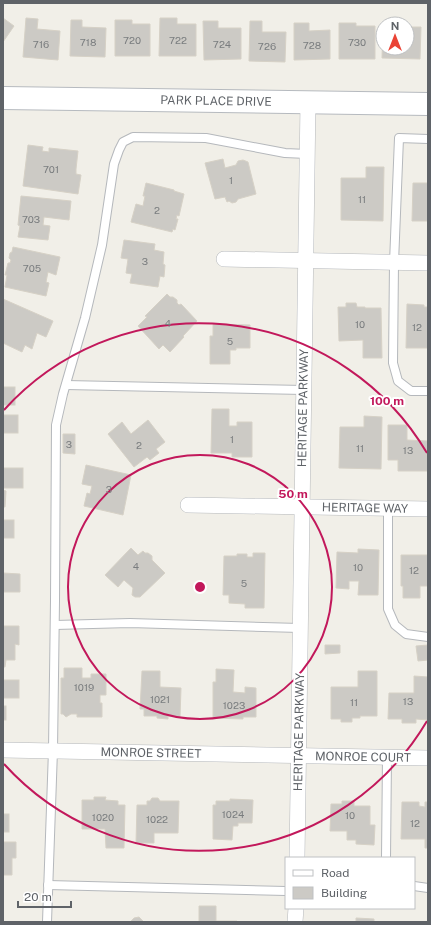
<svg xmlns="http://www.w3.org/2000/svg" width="431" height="925" viewBox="0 0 431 925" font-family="'Public Sans',sans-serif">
<rect width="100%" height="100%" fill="#f1efe8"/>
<g fill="#cccac5" stroke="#d6d1c6">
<path d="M3,18L14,26L3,42Z"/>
<path d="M26,18L38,19L37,29L60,31L58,60L23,57Z"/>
<path d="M160,18H177V24H196V56H159Z"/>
<path d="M71,20H82V27L106,28L105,57L70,56Z"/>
<path d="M115,20H132V24H150V56H115Z"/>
<path d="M203,21H218V28H241V59L204,60Z"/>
<path d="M250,21H262V32H286L285,62L249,61Z"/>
<path d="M294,23H309V31L330,30V59L294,60Z"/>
<path d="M339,23H356V26H375V59H339Z"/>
<path d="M383,23H402L383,24V48H407V27H421L420,59L382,58Z"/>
<path d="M28,145L43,147L42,151L49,152V148L78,151L76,169V174L81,175L78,194L23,186Z"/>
<path d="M223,159L225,168L236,165L238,161L243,160L248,162L256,194L238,199L236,202L232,203L229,201L227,202L225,197L215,199L205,163Z"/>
<path d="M366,167H384L383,221L341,220V178H366Z"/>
<path d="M146,183L174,190V191L184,194L179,216L177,215L176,219H178L175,230L173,229L172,232L131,222L136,204L143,206L145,196H143Z"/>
<path d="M413,183H428V221H412Z"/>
<path d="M21,196L71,201L69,220L44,217L43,225L50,226L48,240L18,237L20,226L18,225Z"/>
<path d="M124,240L155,244L154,250L164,252L163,264L165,265L164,277L160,276L158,287L130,283L132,274L126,273L128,259L121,258Z"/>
<path d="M13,247L60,257L56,275L48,272L46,282L49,283L46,296L5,287L7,275H5L8,263H10L11,260L9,258L10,253L12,252Z"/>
<path d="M167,294L170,297H173L177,300V303L179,305L181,304L197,321L183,336L184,337L170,352L163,345L159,349L138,326L147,317L145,316Z"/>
<path d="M3,299L53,321L46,337L37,333L32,349L25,345L22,352L3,343Z"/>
<path d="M346,303H356L357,307H365V308H381L382,358H363V340L339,341L338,307H346Z"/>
<path d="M407,304L424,305V307H428V348H406Z"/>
<path d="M213,324L250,325V348H236V350H230V364H210V336H213Z"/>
<rect x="3" y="387" width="12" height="18"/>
<path d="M212,409H229V426H237V422H252V457H232V453H211Z"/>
<rect x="3" y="415" width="15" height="18"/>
<path d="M364,416L382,417L381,469L339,468L340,427H364Z"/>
<path d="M148,420L165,442L156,449L159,453L150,460L147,457L134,467L108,434L122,422L131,434Z"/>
<path d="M388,425H407V440L428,441V471H398V460H388Z"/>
<path d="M63,434H75V454L63,453Z"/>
<path d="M86,465L131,475L123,515L84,506L87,493L90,494L92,486L82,484Z"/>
<rect x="3" y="468" width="20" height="20"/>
<path d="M3,490L6,491L5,507H3Z"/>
<rect x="3" y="520" width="11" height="18"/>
<path d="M131,548L138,555L143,551L145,553H148L152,556V560L165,573L140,597H135L132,595L133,588L124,580L118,587L105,575Z"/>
<path d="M358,549L379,550L378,595H358L359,581H349V589L336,588L337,552L358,553Z"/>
<path d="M253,553H265L264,608H245V604L229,603V595H223L224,556H237V554H247V557H253Z"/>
<path d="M401,555H428V586H420V598H403V586H401Z"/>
<path d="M3,573L20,574V592H3Z"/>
<path d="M3,626H19V645L15,644V660H6L5,667H3Z"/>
<path d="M325,645H340V653L325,654Z"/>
<path d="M428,645V660L418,661L416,646Z"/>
<path d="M64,668H82V678H91V674H106V695H100V703H102V717H77V714H71L66,717L63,714H61V678H64Z"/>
<path d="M216,669L234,670L233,692L245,693V687L256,688V717H243V719L213,718V682H216Z"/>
<path d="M142,671H160V687L181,688L180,717L168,716V719L157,718V716H144V709H140Z"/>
<path d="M358,671H377V716H360V718H352V722H341V719H331V687H358Z"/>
<path d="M414,676L428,677V720L416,719V723H402V719H388L389,693H414Z"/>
<rect x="3" y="680" width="16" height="18"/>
<rect x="3" y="706" width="3" height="14"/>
<path d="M94,797H106L105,800L118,801V805H125L124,848H106L105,829H82V800H94Z"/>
<path d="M152,798H158L160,801H179L178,833H154V843H136L137,805H147V801H150Z"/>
<path d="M230,799L253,800L252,823H238V826H233L232,840L213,839V805H216V801H230Z"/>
<path d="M342,801H354V806H370V825H375L374,845L356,844V840H347V831H330L331,804H342Z"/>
<path d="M402,802H419V806L425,807V802H428V848H425V839H401Z"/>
<rect x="3" y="814" width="6" height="18"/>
<path d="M3,842H16V858H12V875H3Z"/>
<path d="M199,906H216V921H237V922H199Z"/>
<path d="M139,917L144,922H130L134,918Z"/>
<path d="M356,918L374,919V922H356Z"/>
</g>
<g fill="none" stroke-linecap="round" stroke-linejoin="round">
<g stroke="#b5b8bc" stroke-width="10">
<g id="lane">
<path d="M428,139L399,138L394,263L393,363L398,381L411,391H428"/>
<path d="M66,385L304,390"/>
<path d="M388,508V609L395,625L406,634L428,637"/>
<path d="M55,625L130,623L300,628"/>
<path d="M386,858L387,757"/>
<path d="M48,885L286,891"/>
<path d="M414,886L428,888"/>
<path d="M47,922L53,750L55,601L56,425L63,394L85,318L102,245L114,164L119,150L123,142L133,137L206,138L285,153L307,154"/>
</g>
</g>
<g stroke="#b5b8bc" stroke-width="16">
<g id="street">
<path d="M224,259L428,263"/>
<path d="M188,505L428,509"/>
<path d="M3,750L428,758"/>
<path d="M297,858L308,102"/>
<path d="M295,922L296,908"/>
</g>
</g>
<g stroke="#b6babf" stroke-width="24">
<path id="secondary" d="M3,98L428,104"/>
</g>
<use href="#lane" stroke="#fff" stroke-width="8"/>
<use href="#street" stroke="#fff" stroke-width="15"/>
<use href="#secondary" stroke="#fff" stroke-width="22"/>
</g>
<g fill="none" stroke="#c2185b" stroke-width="2">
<circle cx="200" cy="587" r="132"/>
<path d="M427 721A264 264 0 0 1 4 764M4 410A264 264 0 0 1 427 453"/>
</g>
<g text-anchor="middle" stroke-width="4" stroke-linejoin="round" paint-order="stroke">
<g font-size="10" fill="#7a7d7f">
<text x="132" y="44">720</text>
<text x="178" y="44">722</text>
<text x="88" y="46">718</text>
<text x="357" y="46">730</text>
<text x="41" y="48">716</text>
<text x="222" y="48">724</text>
<text x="312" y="49">728</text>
<text x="267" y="50">726</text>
<text x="51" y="173">701</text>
<text x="231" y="184">1</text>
<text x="362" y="203">11</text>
<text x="157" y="214">2</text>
<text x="31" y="223">703</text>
<text x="145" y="265">3</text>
<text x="32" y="272">705</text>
<text x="168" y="327">4</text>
<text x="360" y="328">10</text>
<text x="417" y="331">12</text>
<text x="230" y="345">5</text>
<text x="232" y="443">1</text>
<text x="69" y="448">3</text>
<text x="139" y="449">2</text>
<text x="360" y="452">11</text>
<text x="408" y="454">13</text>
<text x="109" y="493">3</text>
<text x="136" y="570">4</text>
<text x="358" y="571">10</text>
<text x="414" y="574">12</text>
<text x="244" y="587">5</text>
<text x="84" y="691">1019</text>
<text x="160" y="703">1021</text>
<text x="408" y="705">13</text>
<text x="354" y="706">11</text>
<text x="234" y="709">1023</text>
<text x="233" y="818">1024</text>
<text x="350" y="819">10</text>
<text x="103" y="821">1020</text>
<text x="157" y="823">1022</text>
<text x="415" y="827">12</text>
</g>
<g font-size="12" fill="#5f6368" stroke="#fff">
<text transform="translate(216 101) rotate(1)" y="4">PARK PLACE DRIVE</text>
<text transform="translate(303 408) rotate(-89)" y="4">HERITAGE PARKWAY</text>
<text transform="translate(365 508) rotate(1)" y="4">HERITAGE WAY</text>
<text transform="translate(299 732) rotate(-89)" y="4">HERITAGE PARKWAY</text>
<text transform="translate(151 753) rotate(1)" y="4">MONROE STREET</text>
<text transform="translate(363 757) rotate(1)" y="4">MONROE COURT</text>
</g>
</g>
<circle cx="200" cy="587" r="6" fill="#c2185b" stroke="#fff" stroke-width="2"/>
<g font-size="12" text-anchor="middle" font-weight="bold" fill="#c2185b" stroke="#fff" stroke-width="4" stroke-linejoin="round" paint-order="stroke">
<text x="387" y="405">100 m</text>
<text x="293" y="498">50 m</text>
</g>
<rect width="431" height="925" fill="none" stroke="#5f6368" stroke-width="8"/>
<rect x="285" y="857" width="130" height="52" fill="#ffffff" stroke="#bfc1c3"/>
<rect x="293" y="870" width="20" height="6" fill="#ffffff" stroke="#bfc1c3"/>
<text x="321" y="877" font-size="12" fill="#5f6368">Road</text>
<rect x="293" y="887" width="20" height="12" fill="#cccac5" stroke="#bfc1c3"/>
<text x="321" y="897" font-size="12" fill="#5f6368">Building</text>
<g transform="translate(395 36)"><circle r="19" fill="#ffffff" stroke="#bfc1c3"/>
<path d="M0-3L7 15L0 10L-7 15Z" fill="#ea4335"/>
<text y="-6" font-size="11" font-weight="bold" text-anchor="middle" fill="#5f6368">N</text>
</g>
<path d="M18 901v6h53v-6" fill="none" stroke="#5f6368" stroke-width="2"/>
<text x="24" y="901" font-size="12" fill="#5f6368" stroke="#ffffff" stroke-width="3" paint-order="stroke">20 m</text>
</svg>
